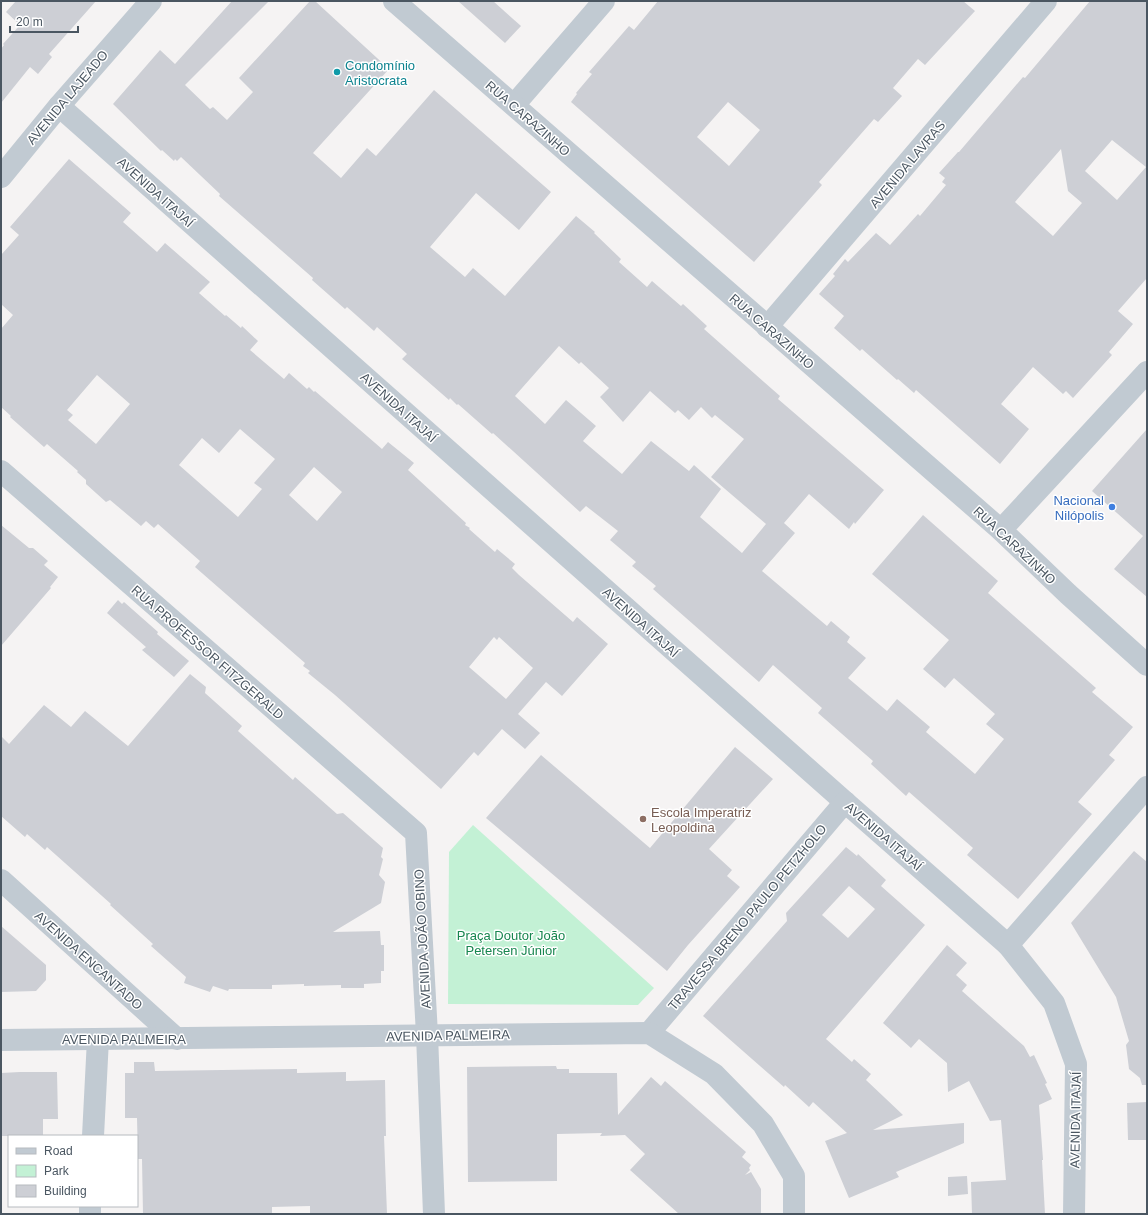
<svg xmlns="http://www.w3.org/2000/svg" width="1148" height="1215" viewBox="0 0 1148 1215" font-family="Helvetica,sans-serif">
<rect width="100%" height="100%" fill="#f5f3f3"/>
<path fill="#c3f1d5" d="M473,825L654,988L638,1005L448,1004L449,852Z"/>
<g fill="#cdcfd5" fill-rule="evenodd">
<path d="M16,1H96L49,54L52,57L38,74L30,67L1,103V49L4,45L3,44L20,25L6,12Z"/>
<path d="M232,1H269L185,85L210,109L213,107L227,120L253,92L239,78L310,1H315L389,69L313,153L341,178L367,148L376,156L434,90L551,192L519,230L476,193L430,247L465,277L473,268L505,296L576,216L595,232L594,233L621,259L619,262L647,287L652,281L681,306L683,304L707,326L704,329L780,396L778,399L884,490L855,524L854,522L849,529L809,494L784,523L795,533L762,571L827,626L831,621L850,637L847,642L866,658L848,678L887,711L897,699L930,727L926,732L975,774L1004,739L986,724L995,714L954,678L945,688L923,669L949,640L872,574L923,515L998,581L988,593L1096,688L1092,692L1133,727L1109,755L1115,760L1078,802L1092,814L1018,899L967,855L973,848L909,792L906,796L871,764L873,761L818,713L822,708L773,665L759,682L653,589L656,586L632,566L636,562L610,540L618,531L586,506L580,512L493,433L492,434L458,404L457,405L450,398L449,400L402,359L407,354L377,327L374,331L347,307L345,309L312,280L313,278L219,196L220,194L181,157L177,161L175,159L174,161L162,150L161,151L113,104L160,50L175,64ZM559,346L579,364L581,362L609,388L600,397L623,422L650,391L675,413L678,410L689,420L701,407L712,418L715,415L744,439L711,477L766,524L742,553L700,517L721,489L694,465L689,471L651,441L622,474L583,441L596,426L566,400L545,424L515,396Z"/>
<path d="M458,1H493L521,26L505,43Z"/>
<path d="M658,1H963L975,11L925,65L918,59L893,88L902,96L878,122L874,119L819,182L822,185L754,262L571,102L577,94L576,93L592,74L589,72L629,26L634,30ZM728,102L760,130L729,166L697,137Z"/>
<path d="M1090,1H1147V278L1118,311L1133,324L1109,352L1112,355L1073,398L1066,391L1063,394L1033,367L1001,404L1029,429L1000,464L916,390L914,393L898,379L897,380L862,349L860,351L834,328L844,316L819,294L835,276L833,274L845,259L848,262L876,233L890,245L918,214L920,216L946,185L942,182L945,178L939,173L958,152H959L1023,77L1025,78ZM1112,140L1146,167L1117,200L1085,171ZM1061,149L1068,191L1082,203L1053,236L1015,202Z"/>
<path d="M69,159L131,213L123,222L157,252L165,243L210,282L199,293L225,316L226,315L241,328L242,326L258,341L250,350L284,379L289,373L307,389L309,387L314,392L315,391L382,449L388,442L414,463L408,470L466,523L465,525L470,528L469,529L495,552L497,549L515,564L512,568L519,575L573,622L577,617L608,644L562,696L546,682L518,714L540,733L525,749L502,729L478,756L474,752L441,789L335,695L308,673L310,671L303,666L305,663L195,567L200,561L158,524L154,528L146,521L141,526L110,500L106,502L86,484V480L77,472L78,471L47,444L44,447L10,417L11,416L1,407V329L13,315L1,304V255L19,235L10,227ZM97,375L130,404L96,444L68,420L73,415L67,410ZM240,429L275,459L254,483L262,489L238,517L179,465L202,438L219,453ZM314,467L342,492L317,521L289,495ZM494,637L497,640L499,637L533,668L506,699L469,667Z"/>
<path d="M1147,429V597L1114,569L1143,536L1092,491Z"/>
<path d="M1,525L29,548H33L48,561L44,565L58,577L50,587L51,588L1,646Z"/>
<path d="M118,600L122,604L124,602L158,632L157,634L189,661L174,677L142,650L146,647L107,613Z"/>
<path d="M190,674L206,687L205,693L242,726L238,731L293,780L295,777L337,814L343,813L383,848L381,857L383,859L379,875L385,882L381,903L333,932L380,931L381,945H384V971H381V983L364,984V988H341V985L304,986V984L272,985V989H229L228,991L213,986L210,992L184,983L186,977L151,946L153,944L110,905L111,904L47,847L45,850L27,834L25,837L1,816V736L9,744L44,705L71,727L85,711L128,746Z"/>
<path d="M735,747L773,779L709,849L732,870L727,876L740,887L688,945L667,971L486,818L541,755L650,848Z"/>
<path d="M846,847L857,856L858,854L886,880L881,886L925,925L826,1039L852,1062L854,1059L871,1074L866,1080L903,1115L873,1130L964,1123V1143L896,1172L899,1177L849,1198L825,1141L847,1133L813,1102L809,1107L785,1085L784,1087L703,1016L787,921L786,913ZM849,886L875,909L848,938L822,915Z"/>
<path d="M1134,851L1147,862V1085H1142L1140,1078L1129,1069L1126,1045L1129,1041L1116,997L1071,923Z"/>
<path d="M1,926L46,965V980L36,991L1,992Z"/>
<path d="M947,945L967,963L956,975L967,985L962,991L1024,1046L1030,1057L1034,1055L1047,1083L1045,1084L1052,1099L1039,1105L1043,1160H1042L1045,1214H972L971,1182L1006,1180L1001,1120L990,1121L969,1081L948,1092L947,1063L919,1039L911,1048L883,1023Z"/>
<path d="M134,1062H154L155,1071L297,1069V1073L346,1072V1081L385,1080L386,1136H384L387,1214H310V1206L272,1207V1214H143L142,1159H138L137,1118H125V1073H134Z"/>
<path d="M556,1066L557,1069H569V1073H617L618,1115L651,1077L661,1086L665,1081L746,1152L742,1157L751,1165L749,1168L750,1170L745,1175L751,1172L761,1189V1214H679L630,1170L645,1154L625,1135L600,1136L602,1133L557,1134V1181L468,1182L467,1067Z"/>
<path d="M20,1072H57L58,1119H43V1136H1V1073Z"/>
<path d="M1147,1102V1140H1128L1127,1103Z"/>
<path d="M967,1176L968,1194L948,1196V1177Z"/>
</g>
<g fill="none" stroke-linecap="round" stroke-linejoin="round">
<g stroke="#c1cad2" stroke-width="22">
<path d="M514,105L604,1"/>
<path d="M59,106L845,802L1008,945L1054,1003L1076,1064L1074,1214"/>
<path d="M1,177L59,106L151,1"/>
<path d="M767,327L1046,1"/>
<path d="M1,471L416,833L427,1035"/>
<path d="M1001,530L1147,372"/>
<path d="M1,880L177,1039"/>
<path d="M1008,945L1147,787"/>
<path d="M649,1033L845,802"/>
<path d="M93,1136L98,1039"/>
<path d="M90,1214V1206"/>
</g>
<g stroke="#c1cad2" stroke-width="22">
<path d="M394,1L1001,530L1068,594L1147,665"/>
<path d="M427,1035L434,1214"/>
<path d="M1,1040L649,1033L714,1074L763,1124L794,1176V1214"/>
</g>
</g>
<circle fill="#0f9aa8" stroke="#fff" stroke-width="1.5" cx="337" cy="72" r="4"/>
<circle fill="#3f7fe0" stroke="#fff" stroke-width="1.5" cx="1112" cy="507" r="4"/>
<circle fill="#8d6e63" stroke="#fff" stroke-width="1.5" cx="643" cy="819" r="4"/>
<g text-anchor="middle" stroke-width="3" stroke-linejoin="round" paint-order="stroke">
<g font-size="13" fill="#0d838f" stroke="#fff" text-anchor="start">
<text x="345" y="70">Condomínio<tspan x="345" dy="15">Aristocrata</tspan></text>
</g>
<g font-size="13" fill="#4a5661" stroke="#fff">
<text transform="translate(67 97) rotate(-50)" y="5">AVENIDA LAJEADO</text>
<text transform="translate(528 118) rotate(41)" y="5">RUA CARAZINHO</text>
<text transform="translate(907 164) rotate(-50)" y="5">AVENIDA LAVRAS</text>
<text transform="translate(156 192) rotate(42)" y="5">AVENIDA ITAJAÍ</text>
<text transform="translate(772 331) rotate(41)" y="5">RUA CARAZINHO</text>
<text transform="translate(399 407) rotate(42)" y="5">AVENIDA ITAJAÍ</text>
<text transform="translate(1015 545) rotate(43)" y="5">RUA CARAZINHO</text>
<text transform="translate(641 622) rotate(42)" y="5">AVENIDA ITAJAÍ</text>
<text transform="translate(208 652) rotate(41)" y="5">RUA PROFESSOR FITZGERALD</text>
<text transform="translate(884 836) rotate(41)" y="5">AVENIDA ITAJAÍ</text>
<text transform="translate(747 917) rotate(-50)" y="5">TRAVESSA BRENO PAULO PETZHOLO</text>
<text transform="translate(422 939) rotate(-93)" y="5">AVENIDA JOÃO OBINO</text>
<text transform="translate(89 960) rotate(42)" y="5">AVENIDA ENCANTADO</text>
<text transform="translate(448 1035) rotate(-1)" y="5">AVENIDA PALMEIRA</text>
<text x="124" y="1044">AVENIDA PALMEIRA</text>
<text transform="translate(1075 1120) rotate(-89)" y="5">AVENIDA ITAJAÍ</text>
</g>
<g font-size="13" fill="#366cbe" stroke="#fff" text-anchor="end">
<text x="1104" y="505">Nacional<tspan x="1104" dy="15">Nilópolis</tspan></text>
</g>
<g font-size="13" fill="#785e54" stroke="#fff" text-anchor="start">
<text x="651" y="817">Escola Imperatriz<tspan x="651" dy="15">Leopoldina</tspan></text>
</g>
<g font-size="13" fill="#17864f" stroke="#fff">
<text x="511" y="940">Praça Doutor João<tspan x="511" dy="15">Petersen Júnior</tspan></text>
</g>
</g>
<rect width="1148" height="1215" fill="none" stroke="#4a5661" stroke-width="4"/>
<rect x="8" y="1135" width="130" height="72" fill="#ffffff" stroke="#b7bbc0"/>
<rect x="16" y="1148" width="20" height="6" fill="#c1cad2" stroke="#b7bbc0"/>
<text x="44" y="1155" font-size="12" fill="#4a5661">Road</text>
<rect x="16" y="1165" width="20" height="12" fill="#c3f1d5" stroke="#b7bbc0"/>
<text x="44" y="1175" font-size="12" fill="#4a5661">Park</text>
<rect x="16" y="1185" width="20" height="12" fill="#cdcfd5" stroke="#b7bbc0"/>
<text x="44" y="1195" font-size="12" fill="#4a5661">Building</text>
<path d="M10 26v6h68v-6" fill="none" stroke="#4a5661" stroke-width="2"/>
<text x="16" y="26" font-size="12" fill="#4a5661" stroke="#ffffff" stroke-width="3" paint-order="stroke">20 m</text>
</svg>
